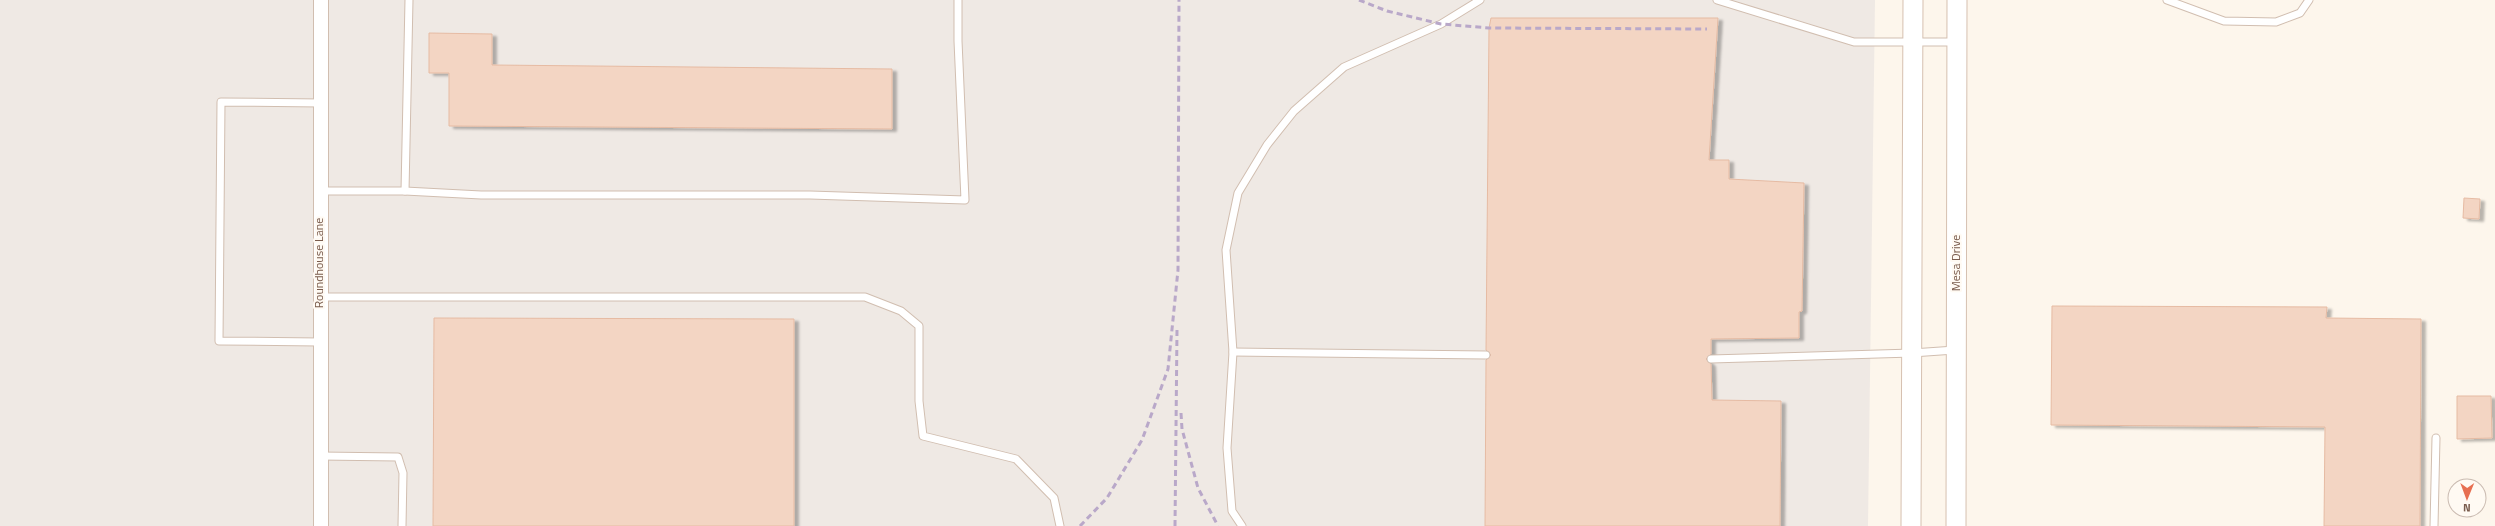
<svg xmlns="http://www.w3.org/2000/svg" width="2495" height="526" viewBox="0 0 2495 526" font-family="'Titillium Web',sans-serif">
<defs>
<filter id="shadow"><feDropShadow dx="4.5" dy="2.5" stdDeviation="1" flood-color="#0004"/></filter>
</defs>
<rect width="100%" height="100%" fill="#fdf6ec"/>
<path fill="#efe9e4" d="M0,0H1875L1868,526H0Z"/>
<g fill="#f3d5c3" stroke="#e6bba3" filter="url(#shadow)">
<path d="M1491,18H1718L1709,160H1729V179L1804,183L1802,311L1799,312V338L1711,339V354L1706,359L1711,364L1712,400L1781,401L1780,526H1485L1486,360L1491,355L1486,350L1489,28Z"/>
<path d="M429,33L492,34V65L892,69V129L449,126V73H429Z"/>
<path d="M2464,198L2480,199L2479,219L2463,218Z"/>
<path d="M2052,306L2327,307L2326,318L2421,319L2420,526H2324L2325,427L2051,425Z"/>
<path d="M434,318L794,319V526H433Z"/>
<path d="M2457,396H2491L2492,438L2457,439Z"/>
</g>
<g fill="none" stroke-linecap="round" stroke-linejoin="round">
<g stroke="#d1beb0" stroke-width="9">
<g id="service">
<path d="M1717,0L1854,42H1956"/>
<path d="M2167,0L2224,21L2276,22L2300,13L2309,0"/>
<path d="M319,191H405L409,0"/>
<path d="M405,191L481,195H810L965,200L958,41V0"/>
<path d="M319,297H865L901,311L919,326V401L923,436L1016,459L1054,498L1060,526"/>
<path d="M319,342L219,341L221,102L321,103"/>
<path d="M1233,352L1486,355"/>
<path d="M1711,359L1912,353L1955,350"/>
<path d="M320,456L398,457L403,473L402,526"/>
<path d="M1242,526L1232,511L1227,448L1233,352L1226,250L1238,193L1267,145L1294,111L1344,67L1441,24L1480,0"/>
<path d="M2434,526L2436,438"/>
</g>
</g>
<g stroke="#d1beb0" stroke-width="16">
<path id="minor" d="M321,0V526"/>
</g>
<g stroke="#d6c0b0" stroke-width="21">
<g id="secondary">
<path d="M1911,526L1913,0"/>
<path d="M1956,526L1957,0"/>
</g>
</g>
<use href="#service" stroke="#fff" stroke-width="7"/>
<use href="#minor" stroke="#fff" stroke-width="14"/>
<use href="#secondary" stroke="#fff" stroke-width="19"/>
<g stroke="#b9a8c9" stroke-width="3" stroke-dasharray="6 4" stroke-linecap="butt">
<path d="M1359,0L1387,11L1441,24L1489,28L1707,29"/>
<path d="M1181,413L1182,429L1198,488L1218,526"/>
<path d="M1080,526L1107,498L1142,440L1168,369L1178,270L1179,0"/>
<path d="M1175,526L1177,330"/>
</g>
</g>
<g text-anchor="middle" stroke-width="4" stroke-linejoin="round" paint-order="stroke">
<g font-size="12" fill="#7a5c4d" stroke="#fffaf3">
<text transform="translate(319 263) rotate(-90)" y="4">Roundhouse Lane</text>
<text transform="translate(1956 263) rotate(-90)" y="4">Mesa Drive</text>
</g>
</g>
<g transform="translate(2467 498) rotate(181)"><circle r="19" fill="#fffaf3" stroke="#cabbb1"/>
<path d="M0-3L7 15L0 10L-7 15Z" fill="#e76f51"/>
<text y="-6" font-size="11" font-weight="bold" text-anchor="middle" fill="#7a5c4d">N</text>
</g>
</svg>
